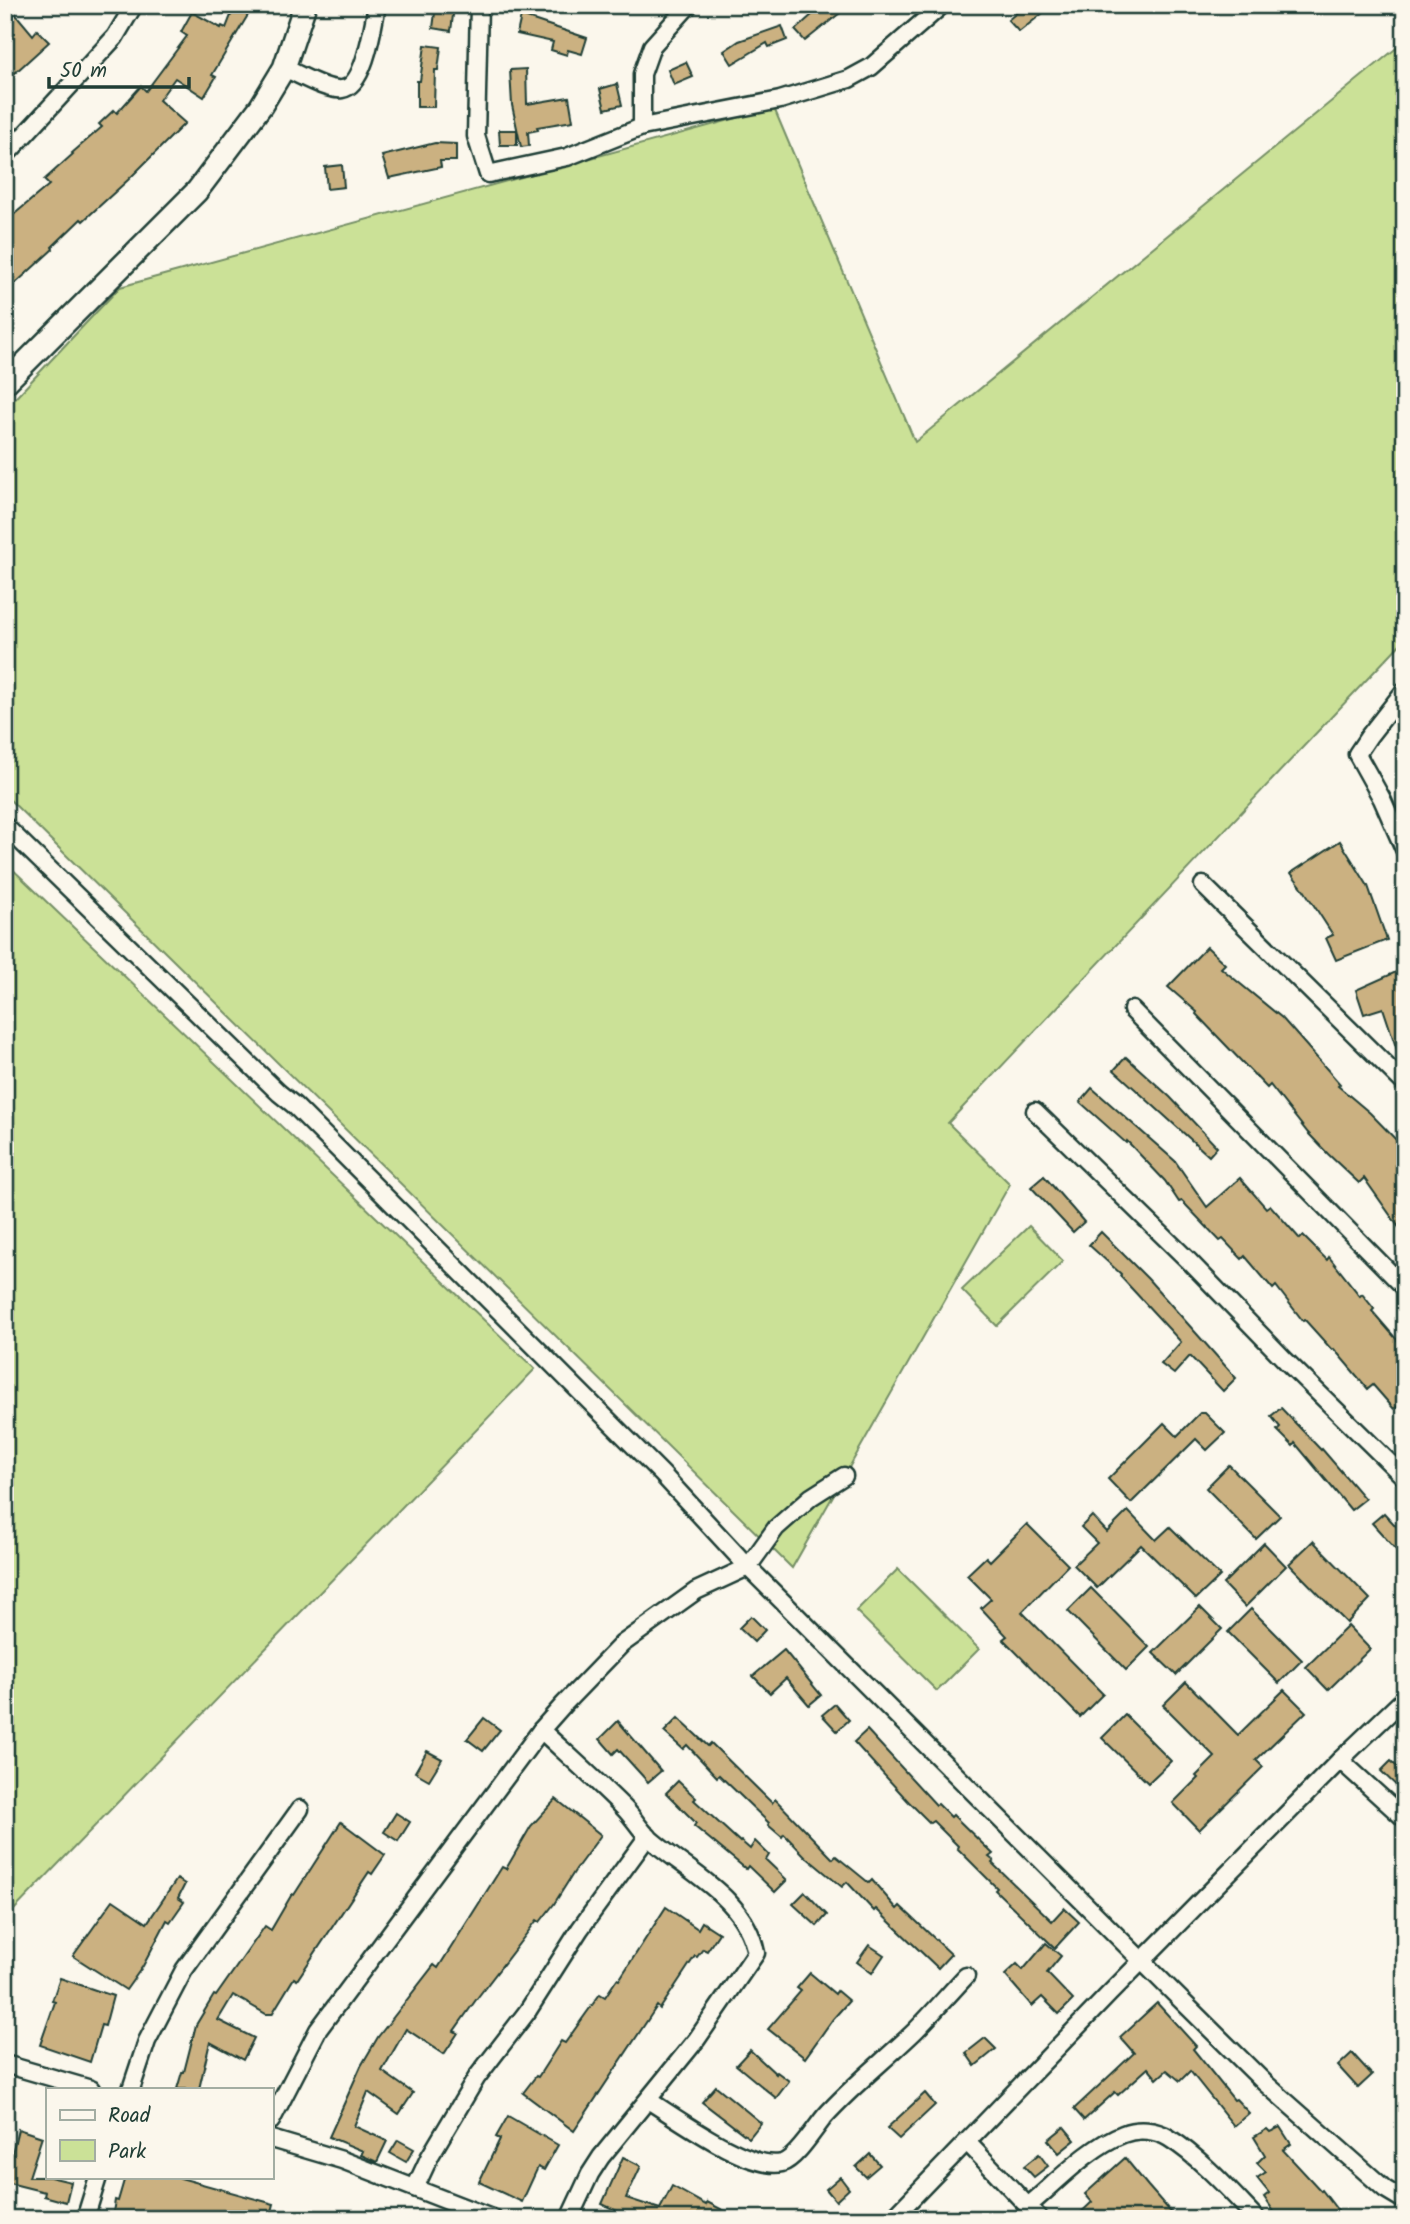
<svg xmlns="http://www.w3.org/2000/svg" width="1410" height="2224" viewBox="0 0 1410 2224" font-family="Kalam,sans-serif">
<rect width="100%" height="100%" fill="#fbf7ec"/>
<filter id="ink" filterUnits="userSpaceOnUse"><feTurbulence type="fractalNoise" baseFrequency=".0143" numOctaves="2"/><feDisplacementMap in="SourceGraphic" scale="14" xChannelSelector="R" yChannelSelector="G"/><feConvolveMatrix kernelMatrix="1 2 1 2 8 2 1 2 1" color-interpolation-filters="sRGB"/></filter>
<g filter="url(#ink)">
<g fill="#cbe197" stroke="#758f66" stroke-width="2">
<path d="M1405,41V639L948,1123L1010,1184L792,1568L5,795V409L120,287L774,108L915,442Z"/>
<path d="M5,862L535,1369L11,1913L5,1910Z"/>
<path d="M1029,1226L1063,1261L997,1326L962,1290Z"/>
<path d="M898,1569L979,1649L937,1691L856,1611Z"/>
</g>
<g fill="#cbb181" stroke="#1f3d34" stroke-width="2">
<path d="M5,5H8L33,35L37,30L49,42L5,82Z"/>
<path d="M235,5H254L212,75L216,77L204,97L175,78L159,100L185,123L128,180L83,221L81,219L52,247L53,249L5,293V222L49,185L44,180L73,154L72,153L102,127L99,124L114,110L117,113L141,86L146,91L187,36L181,32L192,12L221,28L222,26L226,28Z"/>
<path d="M436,5L454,7L451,31L433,28Z"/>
<path d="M823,5H850L805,41L795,30Z"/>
<path d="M1026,5H1053L1019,32L1008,20Z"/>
<path d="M521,16L587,38L582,54L568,50L567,55L551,50L553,42L517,34Z"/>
<path d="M782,26L787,40L769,47L767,43L732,64L724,51L739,41Z"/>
<path d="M425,45L441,47L438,70H435L434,107H417V81H420Z"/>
<path d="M686,62L693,77L674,85L668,70Z"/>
<path d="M526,69L527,104L569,97L573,121L537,127L538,130L528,132L529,146L521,147L512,105L510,70Z"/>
<path d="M617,84L622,105L605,109L600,89Z"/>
<path d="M499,130H517V145H500Z"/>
<path d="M435,143L456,144V161H440L441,167L389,178L382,156Z"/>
<path d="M342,165L344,187L327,189L325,167Z"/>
<path d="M1340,841L1368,886L1387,940L1336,960L1326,938L1333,935L1304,890L1291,873Z"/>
<path d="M1207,947L1225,964L1221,968L1282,1018L1340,1084L1338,1086L1370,1113L1405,1149V1236L1364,1178L1359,1183L1328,1154L1308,1133L1270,1085L1267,1088L1196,1014L1197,1012L1168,987Z"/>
<path d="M1405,968V1064L1402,1065L1383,1008L1364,1014L1356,990Z"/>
<path d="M1126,1057L1170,1097L1217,1147L1209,1156L1114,1070Z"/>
<path d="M1092,1088L1175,1161L1207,1207L1240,1178L1266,1208L1270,1205L1300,1239L1303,1236L1327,1260L1329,1257L1360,1296L1362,1294L1374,1309L1372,1311L1405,1349V1400L1394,1409L1373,1385L1368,1389L1334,1349L1332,1350L1305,1320L1303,1321L1276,1286L1273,1289L1245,1256L1242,1259L1223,1239L1220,1241L1182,1201L1179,1202L1165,1181L1127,1141L1126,1143L1080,1102Z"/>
<path d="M1044,1176L1084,1222L1073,1232L1031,1187Z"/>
<path d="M1101,1232L1148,1279L1236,1378L1223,1391L1190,1356L1174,1374L1161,1364L1181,1342L1120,1276L1121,1274L1089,1245Z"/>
<path d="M1281,1408L1321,1450L1322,1449L1365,1499L1351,1510L1295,1443L1293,1446L1277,1430L1280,1427L1271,1416Z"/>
<path d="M1200,1413H1205L1225,1433L1207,1450L1196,1439L1131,1503L1108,1479L1164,1423L1177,1436Z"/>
<path d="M1229,1465L1280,1516L1256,1539L1206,1488Z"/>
<path d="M1128,1511L1156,1540L1170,1527L1220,1576L1196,1599L1141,1545L1097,1588L1074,1565L1097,1543L1081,1527L1092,1516L1107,1532Z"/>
<path d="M1384,1513L1405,1536V1560L1372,1523Z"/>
<path d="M1027,1524L1068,1565L1022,1612L1103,1694L1080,1717L1003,1639L1007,1636L981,1608L991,1599L967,1575L986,1557L990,1561Z"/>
<path d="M1313,1541L1370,1599L1347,1623L1289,1564Z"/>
<path d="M1264,1543L1286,1566L1245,1607L1223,1584Z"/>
<path d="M1091,1588L1149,1647L1126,1670L1068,1611Z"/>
<path d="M1200,1607L1222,1629L1176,1675L1153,1653Z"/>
<path d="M1251,1609L1302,1660L1279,1683L1228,1632Z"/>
<path d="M751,1616L765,1630L754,1642L739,1628Z"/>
<path d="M1348,1626L1370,1649L1328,1690L1306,1667Z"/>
<path d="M784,1650L821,1695L809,1705L786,1678L770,1693L753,1676Z"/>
<path d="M1186,1682L1238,1735L1284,1690L1306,1712L1256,1760L1263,1767L1199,1830L1173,1803L1198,1778L1196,1776L1215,1757L1163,1705Z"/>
<path d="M835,1704L849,1720L837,1731L822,1715Z"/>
<path d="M1125,1715L1171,1761L1148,1783L1102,1738Z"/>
<path d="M484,1718L500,1730L483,1751L467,1739Z"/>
<path d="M678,1718L708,1746L711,1743L772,1803L775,1799L833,1859L836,1856L869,1883L872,1880L897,1909L900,1906L951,1954L938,1968L876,1909L874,1911L847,1882L842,1887L806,1857L784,1834L782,1837L768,1825L769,1823L719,1775L717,1777L687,1745L683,1749L664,1732Z"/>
<path d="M618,1721L661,1771L648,1782L618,1749L613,1754L600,1739Z"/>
<path d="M867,1730L936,1805L938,1804L951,1817L953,1815L993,1854L989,1857L994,1861L992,1863L1052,1921L1064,1908L1079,1922L1055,1948L995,1890L997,1888L957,1848L958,1846L933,1821L930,1823L909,1802L854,1742Z"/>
<path d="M427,1751L442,1759L429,1780L415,1772Z"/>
<path d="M1391,1761L1405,1774V1794L1381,1771Z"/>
<path d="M678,1781L696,1798L694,1800L740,1842L741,1841L750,1849L755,1841L769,1855L766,1860L787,1880L775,1892L748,1866L746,1869L694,1826L696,1823L666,1793Z"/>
<path d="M556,1799L601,1835L576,1869L554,1904L540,1922L537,1920L478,1997L454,2031L458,2033L444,2054L406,2029L382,2071L413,2093L399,2114L368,2092L354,2126L387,2141L377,2162L361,2155L363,2151L329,2137L361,2066L378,2037L434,1965L438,1968L502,1867L506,1869L531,1826Z"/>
<path d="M396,1813L410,1822L398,1841L384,1832Z"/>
<path d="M341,1822L385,1855L372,1874L369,1872L297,1980L294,1978L272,2014H266L233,1995L218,2020L254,2038L243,2060L210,2042L199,2089H177L182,2072H184L196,2025L214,1995L216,1996L265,1926L271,1930L292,1894L294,1895Z"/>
<path d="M177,1879L185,1884L178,1898L184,1902L170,1922L167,1920L143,1966L126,1990L73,1956L113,1900L147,1923Z"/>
<path d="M805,1892L827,1915L817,1926L793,1904Z"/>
<path d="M666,1907L698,1929L702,1922L719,1933L707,1951L703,1949L697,1957L695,1956L660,2009L657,2006L574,2131L523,2093L536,2076L538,2077L561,2041L565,2043L600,1994L605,1997L617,1979L619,1980Z"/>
<path d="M1046,1943L1061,1956L1047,1973L1073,2000L1059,2014L1042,1997L1032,2006L1005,1975L1017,1964L1023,1970Z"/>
<path d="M869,1945L884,1955L872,1973L857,1962Z"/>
<path d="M810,1973L835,1994L837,1991L849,2001L833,2019L805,2058L768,2029L801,1991L797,1988Z"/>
<path d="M60,1978L113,1996L105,2026L101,2025L90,2062L40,2045L55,2002L52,2001Z"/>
<path d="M1157,2003L1196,2046L1193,2049L1234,2100L1236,2099L1249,2113L1234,2126L1190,2071L1180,2081L1167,2070L1157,2079L1148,2068L1118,2095L1115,2092L1084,2120L1074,2109L1134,2053L1120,2037Z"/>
<path d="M985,2038L996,2049L975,2066L966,2053Z"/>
<path d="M750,2050L776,2074L777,2072L789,2081L776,2098L736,2065Z"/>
<path d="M1352,2053L1372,2075L1358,2088L1338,2066Z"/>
<path d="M716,2086L761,2123L749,2138L702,2102Z"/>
<path d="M925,2093L935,2105L899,2139L887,2128Z"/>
<path d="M508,2116L558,2145L544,2170L538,2167L522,2202L479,2182L500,2139L496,2137Z"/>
<path d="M1064,2127L1075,2140L1059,2153L1048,2140Z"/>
<path d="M1280,2127L1291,2144L1283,2150L1321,2191L1322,2190L1344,2219H1279L1264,2197L1269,2193L1257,2178L1266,2172L1257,2163L1265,2155L1254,2137L1267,2129L1270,2132Z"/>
<path d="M18,2129L42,2137L29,2177H50L71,2182L66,2202L44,2196L45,2192L5,2182Z"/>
<path d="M398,2140L414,2149L406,2162L390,2153Z"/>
<path d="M870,2154L880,2165L866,2177L856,2167Z"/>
<path d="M1039,2154L1048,2166L1034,2177L1024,2166Z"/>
<path d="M623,2157L641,2166L626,2198L660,2209L672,2186L706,2205L707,2202L740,2219H634L602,2204Z"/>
<path d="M1125,2158L1148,2186L1177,2219H1074L1092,2202L1085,2194Z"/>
<path d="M125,2177H177L274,2204L270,2219H112L115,2200L118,2201Z"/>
<path d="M840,2177L849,2189L836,2201L826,2189Z"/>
</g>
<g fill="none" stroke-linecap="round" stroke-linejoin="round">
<g stroke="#1f3d34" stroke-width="21">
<g id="street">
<path d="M479,5L476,136L488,174L567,157L642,127L780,100L849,79L871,67L942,5"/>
<path d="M284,68C299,74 326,91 342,89C365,86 373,25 377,5"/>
<path d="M642,127V74L652,46L689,5"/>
<path d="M5,156L115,37L134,5"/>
<path d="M1405,690L1369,736L1357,754L1382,799L1405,851"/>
<path d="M5,826L279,1093L294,1105L662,1474L748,1567L1174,1993L1265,2083L1385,2189L1405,2201"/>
<path d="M1203,885L1405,1084"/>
<path d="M1132,1010L1405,1288"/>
<path d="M1035,1111L1190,1262L1286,1361L1405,1478"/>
<path d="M541,1730C569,1756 597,1781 624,1808C633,1817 639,1828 648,1837C687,1872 745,1896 756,1953L697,2039L601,2157L590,2174L569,2219"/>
<path d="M1340,1760L1405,1819"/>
<path d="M5,2064L91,2089"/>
<path d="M131,2089L147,2041L184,1970L300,1809"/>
<path d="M648,2100C677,2118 749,2171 782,2163C796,2159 815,2128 825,2116C853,2085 885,2060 915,2031C933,2013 949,1994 966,1976"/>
<path d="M271,2121L318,2030L541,1730L564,1704L622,1644L696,1591L748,1567L776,1528L811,1497L844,1476"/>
<path d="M271,2139L342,2160L494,2219"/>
<path d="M967,2142L1040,2219"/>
<path d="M415,2188L430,2156L477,2077L527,2012L580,1929L648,1836"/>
<path d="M1028,2206C1056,2183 1089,2147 1123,2134C1138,2128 1156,2130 1169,2138C1201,2158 1231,2192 1257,2219"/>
<path d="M85,2219L98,2177"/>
<path d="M892,2219L1109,1994L1340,1760L1405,1698"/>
</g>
</g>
<g stroke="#1f3d34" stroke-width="26">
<path id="secondary" d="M5,383L197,191L261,106L284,68L305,5"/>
</g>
<use href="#street" stroke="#fbf7ec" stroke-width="16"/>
<use href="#secondary" stroke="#fbf7ec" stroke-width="21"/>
</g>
</g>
<rect width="1410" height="2224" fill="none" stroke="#fbf7ec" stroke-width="28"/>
<rect x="14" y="14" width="1382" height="2196" fill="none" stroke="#1f3d34" stroke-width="2.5" filter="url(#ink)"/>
<rect x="46" y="2088" width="228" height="91" fill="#fbf7ec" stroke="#a3ada2" stroke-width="2"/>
<rect x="60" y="2110" width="35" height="10" fill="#fbf7ec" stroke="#a3ada2" stroke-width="2"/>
<text x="108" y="2122" font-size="21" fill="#1f3d34">Road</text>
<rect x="60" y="2140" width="35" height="21" fill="#cbe197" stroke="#a3ada2" stroke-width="2"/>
<text x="108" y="2158" font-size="21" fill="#1f3d34">Park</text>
<path d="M49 77v10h140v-10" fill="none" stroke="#1f3d34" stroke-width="3.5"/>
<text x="60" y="77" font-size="21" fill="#1f3d34" stroke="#fbf7ec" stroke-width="5" paint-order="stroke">50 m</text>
</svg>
